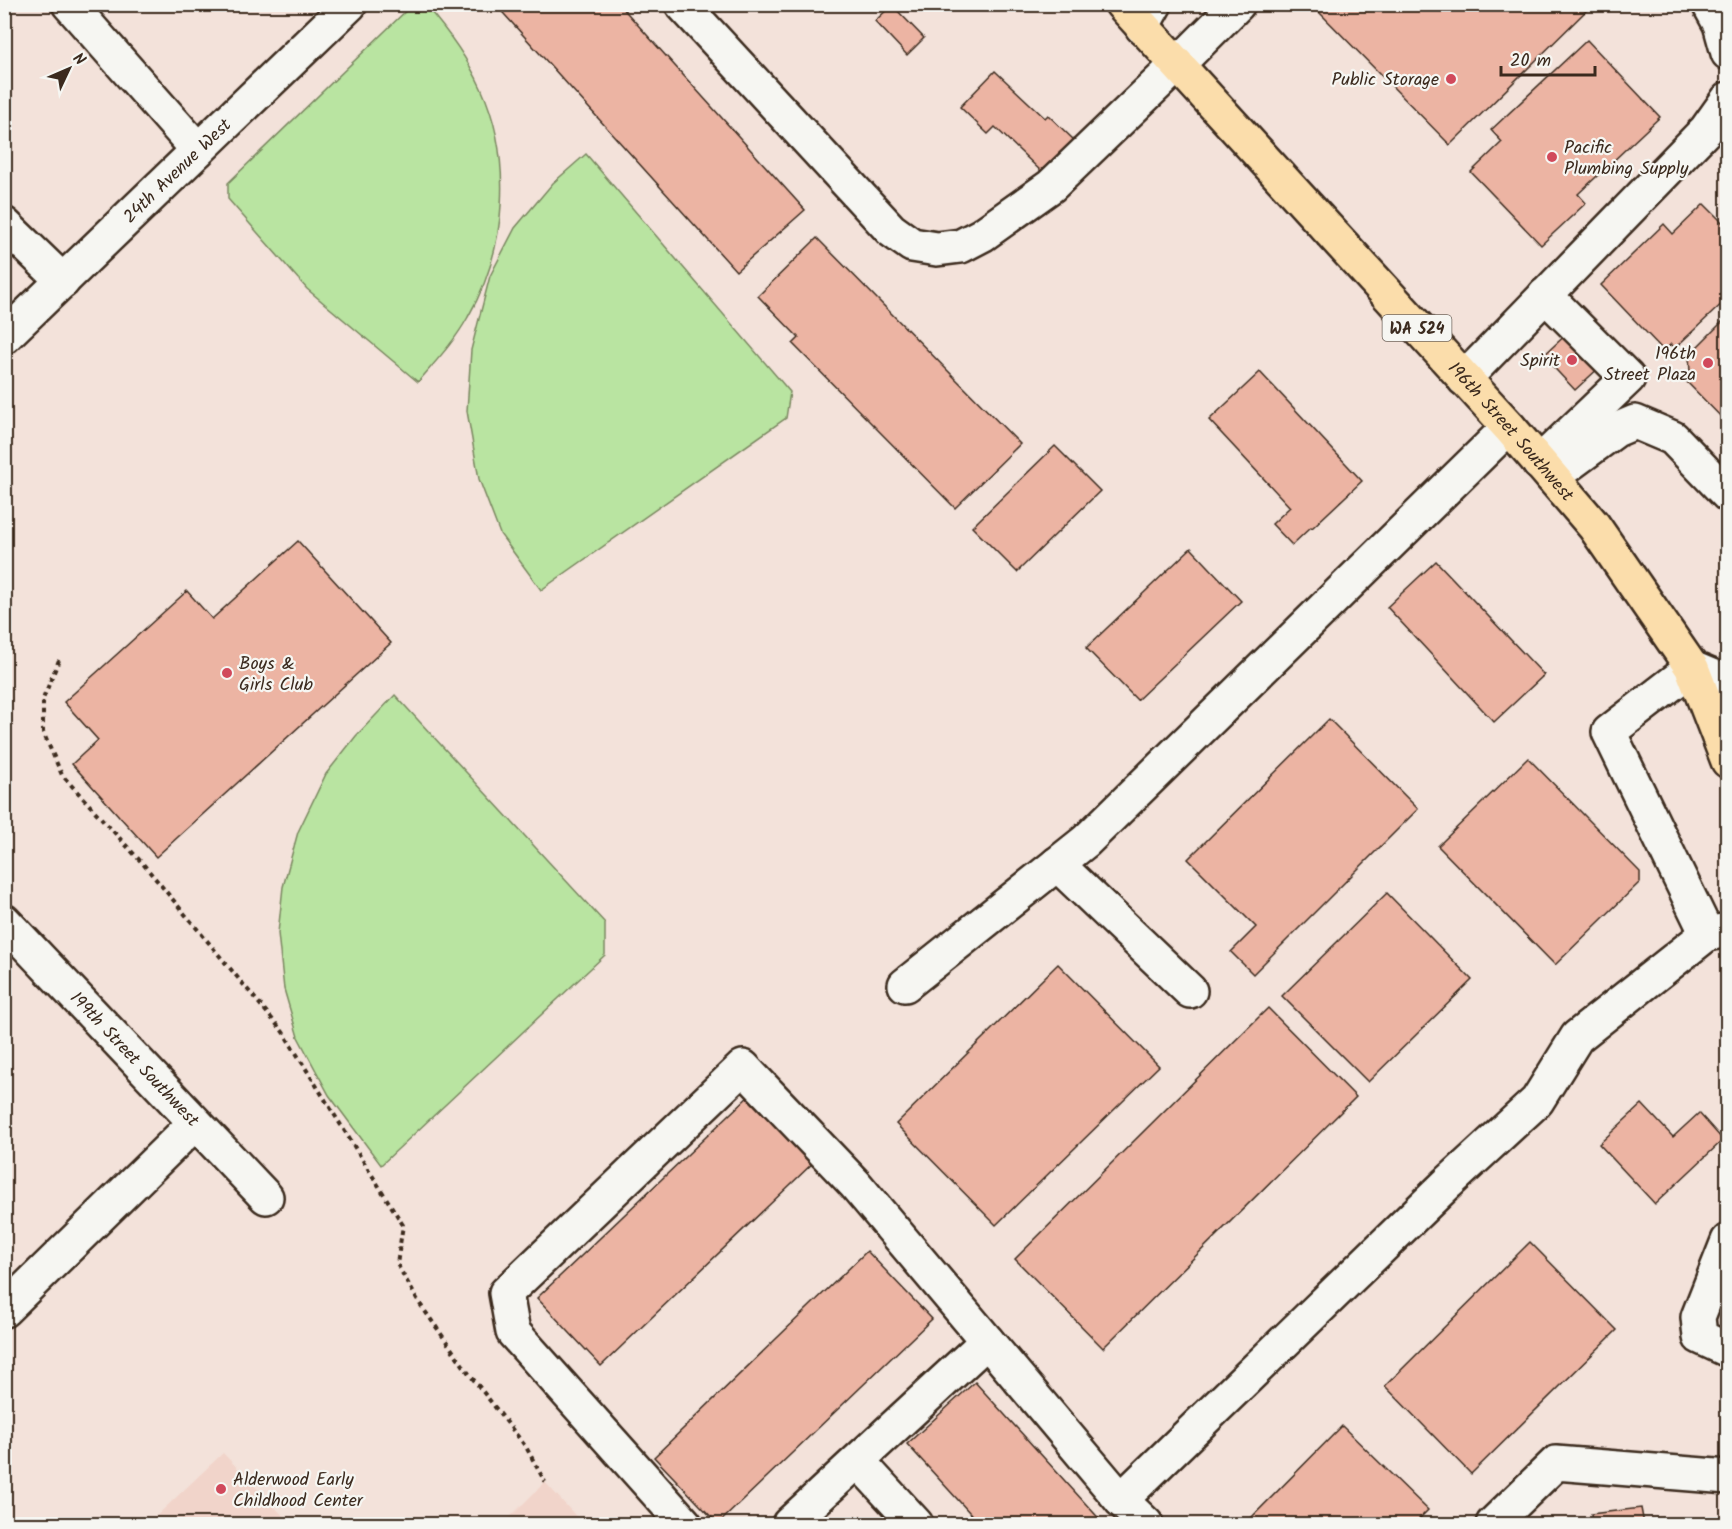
<svg xmlns="http://www.w3.org/2000/svg" width="1732" height="1529" viewBox="0 0 1732 1529" font-family="Kalam,sans-serif">
<rect width="100%" height="100%" fill="#f3e2da"/>
<filter id="ink" filterUnits="userSpaceOnUse"><feTurbulence type="fractalNoise" baseFrequency=".0167" numOctaves="2"/><feDisplacementMap in="SourceGraphic" scale="12" xChannelSelector="R" yChannelSelector="G"/><feConvolveMatrix kernelMatrix="1 2 1 2 8 2 1 2 1" color-interpolation-filters="sRGB"/></filter>
<g filter="url(#ink)">
<g fill="#f1d4ca">
<path d="M223,1453L291,1524H148Z"/>
<path d="M545,1482L583,1524H503Z"/>
</g>
<g fill="#b9e4a1" stroke="#7a8760" stroke-width="1.5">
<path d="M412,5H425C447,30 467,57 481,88C513,159 507,250 468,317C455,341 436,361 418,382L307,289L228,199V183Z"/>
<path d="M586,154L790,392L786,418L541,590L500,534L479,479L467,411L471,350L490,276L515,228L553,183Z"/>
<path d="M395,695L605,923V955L381,1165L329,1095L298,1037L284,989L278,933L283,887L298,832L326,774L356,736Z"/>
</g>
<g fill="#ecb4a3" stroke="#3b2a1e" stroke-width="1.5">
<path d="M495,4H619L805,210L736,271Z"/>
<path d="M1327,4H1593L1450,145L1319,12Z"/>
<path d="M892,5L924,38L907,55L875,21Z"/>
<path d="M1587,40L1660,117L1578,194L1586,203L1541,245L1471,172L1502,142L1491,130Z"/>
<path d="M995,71L1045,118L1048,115L1075,141L1043,173L995,127L988,134L960,107Z"/>
<path d="M1704,204L1728,228V298L1675,348L1671,344L1664,351L1601,285L1664,224L1673,234Z"/>
<path d="M817,238L1020,444L955,508L793,344L799,338L758,296Z"/>
<path d="M1728,316V424L1683,378L1690,372L1689,355Z"/>
<path d="M1570,331L1602,365L1575,390L1543,356Z"/>
<path d="M1260,372L1362,481L1312,528L1311,527L1292,545L1272,524L1290,507L1209,420Z"/>
<path d="M1055,446L1100,491L1017,572L972,527Z"/>
<path d="M298,541L391,643L156,857L72,764L98,740L64,702L187,591L212,619Z"/>
<path d="M1191,548L1241,601L1137,700L1086,648Z"/>
<path d="M1436,561L1544,675L1494,722L1387,607Z"/>
<path d="M1329,719L1418,809L1253,974L1231,952L1256,927L1188,859Z"/>
<path d="M1528,758L1640,872V882L1555,965L1438,846Z"/>
<path d="M1387,893L1472,980L1368,1082L1282,996Z"/>
<path d="M1058,964L1159,1066L996,1225L896,1124Z"/>
<path d="M1268,1008L1356,1097L1103,1348L1015,1259Z"/>
<path d="M751,1094L815,1161L601,1366L537,1298Z"/>
<path d="M1642,1104L1673,1137L1699,1113L1723,1140L1655,1204L1599,1144Z"/>
<path d="M1530,1242L1617,1330L1471,1474L1385,1386Z"/>
<path d="M867,1251L932,1319L718,1524L654,1457Z"/>
<path d="M975,1382L1104,1524H980L907,1444Z"/>
<path d="M1342,1426L1428,1510L1414,1524H1245Z"/>
<path d="M1641,1508L1644,1524H1592L1591,1514Z"/>
</g>
<g fill="none" stroke-linecap="round" stroke-linejoin="round">
<g stroke="#3b2a1e" stroke-width="38">
<g id="minor">
<path d="M69,4L198,150"/>
<path d="M682,4L891,230L912,245L937,249L961,246L982,235L1051,186L1177,65L1238,4"/>
<path d="M1709,4L1720,24L1728,53"/>
<path d="M1142,27L1155,4"/>
<path d="M4,224L63,281"/>
<path id="s1" d="M4,337L350,4"/>
<path d="M1464,379L1706,130L1728,99"/>
<path d="M1539,463L1628,378L1545,295"/>
<path d="M1552,477L1616,430L1635,422L1673,438L1728,495"/>
<path d="M1057,864L1190,991"/>
<path id="s2" d="M4,921L266,1197"/>
<path d="M1707,934L1609,732L1692,668L1728,683"/>
<path d="M905,985L1086,841L1509,427"/>
<path d="M1728,1241L1698,1317L1700,1337L1728,1350"/>
<path d="M4,1310L195,1123"/>
<path d="M858,1461L916,1524"/>
<path d="M1121,1500L1448,1183L1537,1101L1577,1037L1707,934L1728,930"/>
<path d="M685,1524L513,1332L506,1293L743,1067L855,1184L1121,1500L1146,1524"/>
<path d="M789,1524L987,1341"/>
<path d="M1493,1524L1556,1463L1728,1477"/>
</g>
</g>
<g stroke="#3b2a1e" stroke-width="38">
<g id="major">
<path id="s3" d="M1122,4L1509,427L1594,526L1692,668L1728,761"/>
</g>
</g>
<path stroke="#3b2a1e" stroke-width="4" stroke-dasharray="4.5 4.5" stroke-linecap="butt" d="M59,660L43,699V732L62,775L144,865L283,1032L403,1225L397,1264L420,1304L470,1375L526,1447L545,1482"/>
<use href="#minor" stroke="#f6f6f2" stroke-width="33"/>
<use href="#major" stroke="#fbddab" stroke-width="33"/>
</g>
</g>
<g fill="#d1495b" stroke="#f6f6f2" stroke-width="2">
<circle cx="1451" cy="79" r="6"/>
<circle cx="1552" cy="157" r="6"/>
<circle cx="1572" cy="360" r="6"/>
<circle cx="1708" cy="363" r="6"/>
<circle cx="227" cy="673" r="6"/>
<circle cx="221" cy="1489" r="6"/>
</g>
<g text-anchor="middle" stroke-width="4.5" stroke-linejoin="round" paint-order="stroke">
<rect fill="#f6f6f2" stroke="#73675e" stroke-width="1.5" x="1382.5" y="315" width="69" height="26" rx="4.5"/>
<g font-size="16" font-weight="bold" fill="#3b2a1e">
<text x="1417" y="334">WA 524</text>
</g>
<g font-size="18" fill="#3b2a1e" stroke="#f6f6f2" text-anchor="end">
<text x="1439" y="85">Public Storage</text>
<text x="1564" y="153" text-anchor="start">Pacific<tspan x="1564" dy="21">Plumbing Supply</tspan></text>
<text x="1696" y="359">196th<tspan x="1696" dy="21">Street Plaza</tspan></text>
<text x="1560" y="366">Spirit</text>
<text x="239" y="669" text-anchor="start">Boys &amp;<tspan x="239" dy="21">Girls Club</tspan></text>
<text x="233" y="1485" text-anchor="start">Alderwood Early<tspan x="233" dy="21">Childhood Center</tspan></text>
</g>
<g font-size="18" fill="#3b2a1e" stroke="#f6f6f2">
<text dy="6" stroke="none"><textPath href="#s1" startOffset="240">24th Avenue West</textPath></text>
<text dy="6" stroke="none"><textPath href="#s3" startOffset="578">196th Street Southwest</textPath></text>
<text dy="6" stroke="none"><textPath href="#s2" startOffset="190">199th Street Southwest</textPath></text>
</g>
</g>
<rect width="1732" height="1529" fill="none" stroke="#f6f6f2" stroke-width="24"/>
<rect x="12" y="12" width="1708" height="1505" fill="none" stroke="#3b2a1e" stroke-width="2" filter="url(#ink)"/>
<g transform="translate(69 69) rotate(46)" stroke="#f6f6f2" stroke-width="4.5" paint-order="stroke">
<path d="M0-4.5L10 22L0 15L-10 22Z" fill="#3b2a1e"/>
<text y="-9" font-size="16" font-weight="bold" text-anchor="middle" fill="#3b2a1e">N</text>
</g>
<path d="M1501 66v9h94v-9" fill="none" stroke="#3b2a1e" stroke-width="3"/>
<text x="1510" y="66" font-size="18" fill="#3b2a1e" stroke="#f6f6f2" stroke-width="4.5" paint-order="stroke">20 m</text>
</svg>
